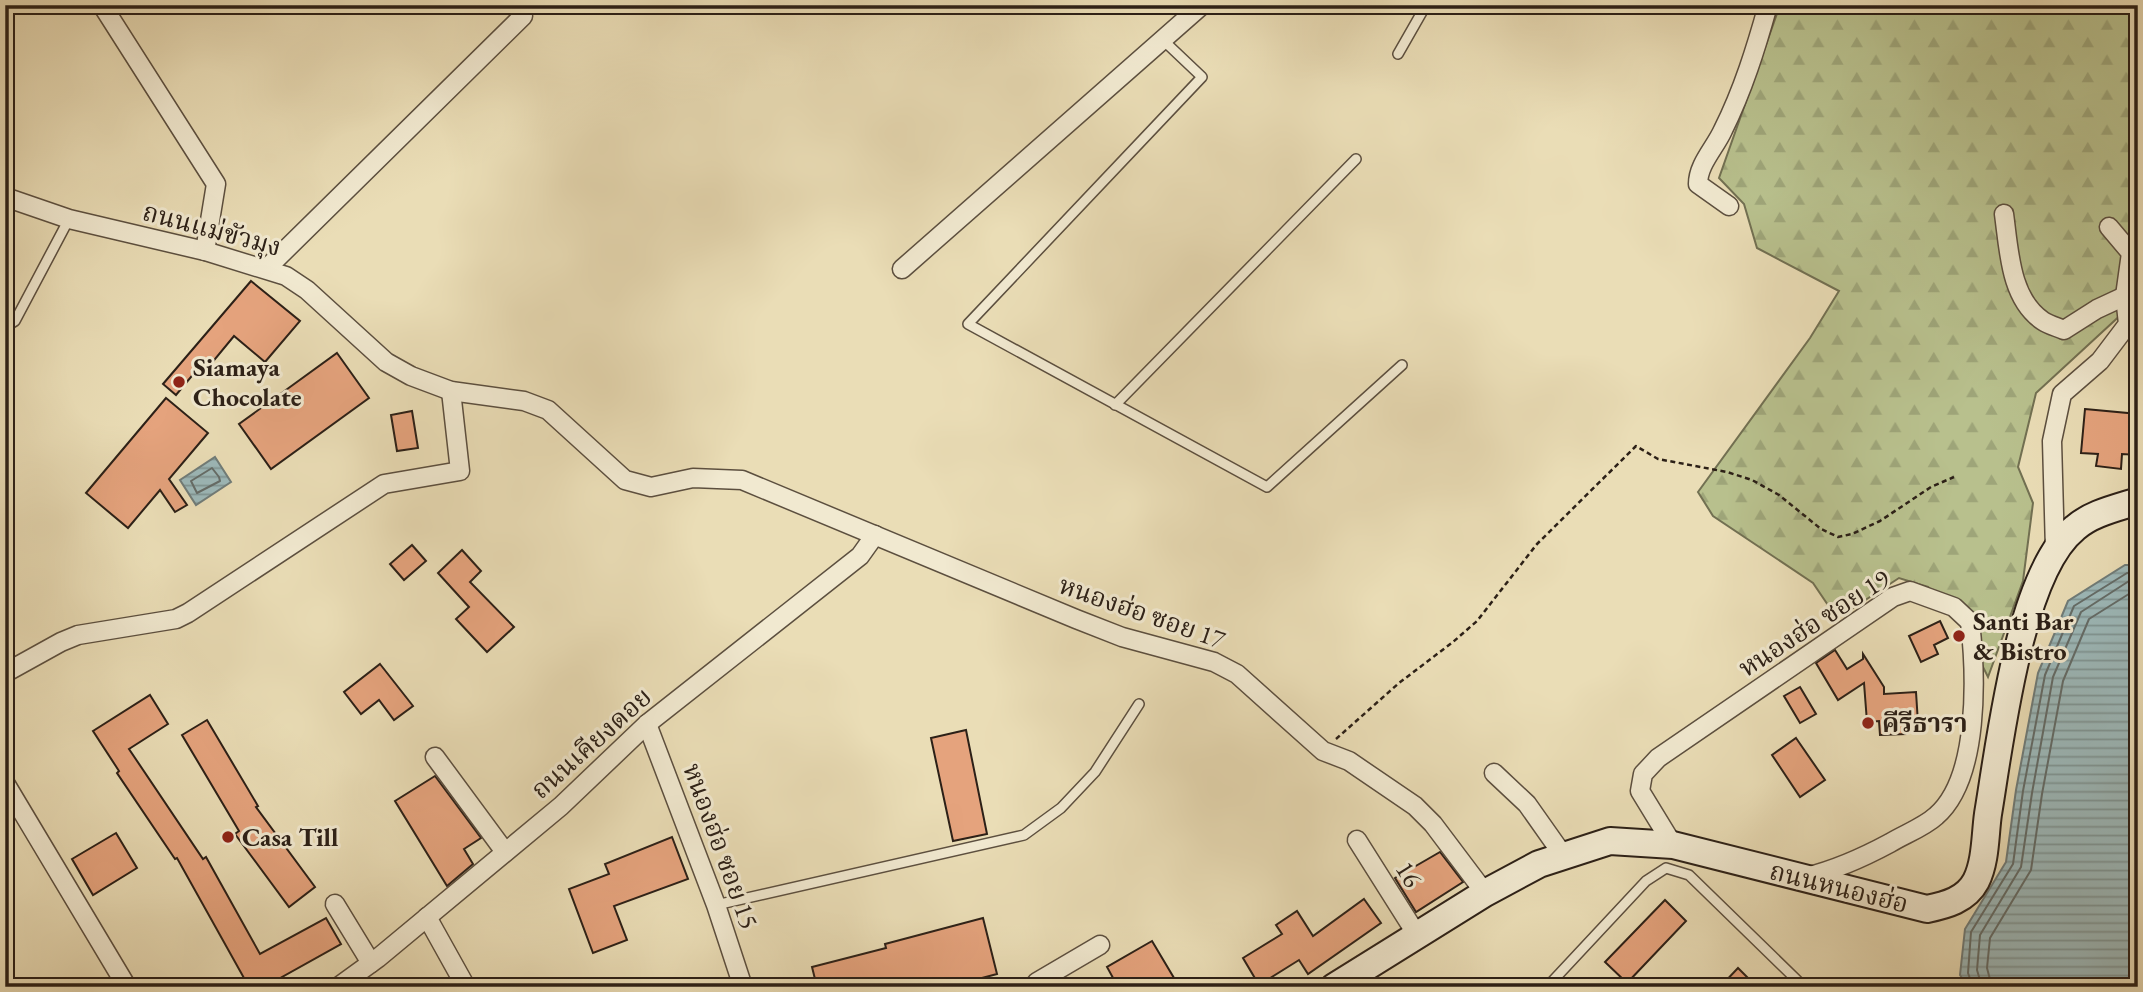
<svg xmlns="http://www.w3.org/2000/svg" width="2143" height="992" viewBox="0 0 2143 992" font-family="'EB Garamond','Noto Serif Thai',serif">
<defs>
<pattern id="forest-firs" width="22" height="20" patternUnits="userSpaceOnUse" patternTransform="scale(1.75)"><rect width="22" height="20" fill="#b8c08d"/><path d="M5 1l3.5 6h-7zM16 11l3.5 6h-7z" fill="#9ea579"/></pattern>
<pattern id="water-rules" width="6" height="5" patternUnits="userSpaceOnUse" patternTransform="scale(1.75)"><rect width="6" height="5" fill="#9db9ba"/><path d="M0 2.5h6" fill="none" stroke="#809696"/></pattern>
</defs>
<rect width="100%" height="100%" fill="#eaddb6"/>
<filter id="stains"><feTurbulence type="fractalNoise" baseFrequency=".00286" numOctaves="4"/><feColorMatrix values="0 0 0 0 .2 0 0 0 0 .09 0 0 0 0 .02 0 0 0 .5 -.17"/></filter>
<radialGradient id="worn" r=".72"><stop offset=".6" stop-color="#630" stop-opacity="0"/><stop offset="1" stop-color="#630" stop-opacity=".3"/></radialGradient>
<path fill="url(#forest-firs)" stroke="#727052" stroke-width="2" d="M1780,5H2138V299L2036,393L2018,467L2033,503L2023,581L1988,677L1957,615L1928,587L1899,578L1850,610L1832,611L1813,583L1713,516L1698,492L1810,338L1839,291L1757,248L1744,204L1719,178Z"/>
<g fill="url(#water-rules)" stroke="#707c79" stroke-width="2">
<path d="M215,457L231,482L196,505L180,480Z"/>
<path d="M2125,565H2138V987H1968L1960,975L1965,929L2006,862L2016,790L2038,673L2068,601Z"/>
</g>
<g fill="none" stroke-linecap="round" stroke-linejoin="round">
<g stroke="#646c68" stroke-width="2">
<path d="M212,468L219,477L220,481L197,493L191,481Z"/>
<path d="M1973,987L1968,973L1971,932L2013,864L2023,791L2045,675L2074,606L2127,573L2138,572"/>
<path d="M1982,987L1977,970L1980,935L2021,867L2032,793L2053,677L2081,612L2129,581H2138"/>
<path d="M1992,987L1987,968L1990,938L2031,870L2042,794L2063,681L2089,619L2132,592L2138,591"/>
</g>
</g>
<g fill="#e5a37d" stroke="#2c2017" stroke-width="2">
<path d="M251,281L300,321L265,362L234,336L211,364L205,360L176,395L163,384Z"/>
<path d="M337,353L369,398L271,469L239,424Z"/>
<path d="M166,398L208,433L169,479L187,505L175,512L160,490L128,528L86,493Z"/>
<path d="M2085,409L2138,414V455L2122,454L2121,469L2096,466L2098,454L2081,453Z"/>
<path d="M412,411L418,448L397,451L391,415Z"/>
<path d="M412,545L426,561L404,580L390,564Z"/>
<path d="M462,550L481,571L470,582L514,627L487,652L456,619L469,607L438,573Z"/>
<path d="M1940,621L1948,638L1934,645L1938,654L1921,662L1909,636Z"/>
<path d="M1835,650L1847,669L1863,659V654L1884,687V694L1916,692L1918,723L1905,724L1906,734L1880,735L1879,721L1867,722L1864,683L1838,700L1816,663Z"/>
<path d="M380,664L413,706L394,720L379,700L361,714L344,692Z"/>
<path d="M1800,687L1816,714L1800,723L1784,696Z"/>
<path d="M150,695L168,724L129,749L203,859L206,857L260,954L326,918L341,944L264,987H249L177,858L175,859L117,773L119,771L93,731Z"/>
<path d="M207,720L258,806L256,807L315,887L289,907L235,834L239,831L182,735Z"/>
<path d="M966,730L987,834L953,841L931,738Z"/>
<path d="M1796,738L1825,780L1800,797L1772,755Z"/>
<path d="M435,776L481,838L464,849L473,864L447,886L395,801Z"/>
<path d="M116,833L137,868L93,895L72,859Z"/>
<path d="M672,837L688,879L614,906L627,940L593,953L569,889L609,874L605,864Z"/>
<path d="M1440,852L1463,882L1416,912L1395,878Z"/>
<path d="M1364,899L1381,923L1308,974L1299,960L1259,985L1243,958L1282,934L1276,925L1297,911L1313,936Z"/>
<path d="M1665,900L1686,921L1627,983L1605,962Z"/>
<path d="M983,918L997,974L948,987H896L894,981L869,987H817L812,967L886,948L885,944Z"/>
<path d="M1152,941L1174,978L1160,987H1118L1107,967Z"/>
<path d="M1738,968L1757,987H1720Z"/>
</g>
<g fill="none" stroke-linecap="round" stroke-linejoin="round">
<g stroke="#5c4f3f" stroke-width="12">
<g id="lane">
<path d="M1163,40L1202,77L968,324L1267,487L1402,365"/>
<path d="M1398,54L1426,5"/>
<path d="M5,327L15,321L69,219"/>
<path d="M1115,405L1356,159"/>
<path d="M716,905L1024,835L1061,808L1095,772L1139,704"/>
<path d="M1547,987L1646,881L1666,868L1689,875L1804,987"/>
</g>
</g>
<g stroke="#5c4f3f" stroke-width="21">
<g id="street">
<path d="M102,5L216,184L205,251"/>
<path d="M5,197L69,219L205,251L286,276L307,290L386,362L411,376L451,391L524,401L548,410L625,480L651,487L693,478L742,480L1076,619L1122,637L1214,662L1237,674L1323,751L1349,761L1415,806L1433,824L1485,893"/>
<path d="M1729,206L1698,184C1698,164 1715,148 1723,130C1743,90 1756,48 1768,5"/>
<path d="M2004,214C2009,250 2010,299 2043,321C2049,325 2057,327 2064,330L2097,309L2125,296"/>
<path d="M266,269L523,16"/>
<path d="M902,269L1202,5"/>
<path d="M2055,550L2052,441L2062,394L2100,361L2128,324L2125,296L2131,253L2109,227"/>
<path d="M5,673L61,642L78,635L176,619L188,613L384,484L460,471L451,391"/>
<path d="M647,724L716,905L743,987"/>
<path d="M435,757L505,852"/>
<path d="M1494,773L1527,804L1563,855"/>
<path d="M5,783L127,987"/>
<path d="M1357,840L1417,935"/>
<path d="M1673,845L1640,791L1643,774L1658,758L1893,597L1910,591L1954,607L1970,622C1976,674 1980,778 1936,816C1924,827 1905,834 1890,843C1864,857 1835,870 1806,877"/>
<path d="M335,904L371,963"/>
<path d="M427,917L466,987"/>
<path d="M338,987L378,958L561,806L647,724L860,556L875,535"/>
<path d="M1037,987V982L1100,945"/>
</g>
</g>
<g stroke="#2c2017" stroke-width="30">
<path id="secondary" d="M1334,987L1485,893L1539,864L1610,841L1673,845L1927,909C1946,905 1966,900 1976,881C1986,861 1985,835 1988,814C2000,743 2019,573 2075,528C2092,513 2117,508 2138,501"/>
</g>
<path stroke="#2c2017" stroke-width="2.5" stroke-dasharray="5 3.5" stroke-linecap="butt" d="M1336,739L1399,683L1453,642L1477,621L1537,544L1636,446L1658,459L1727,472L1752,480L1779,495L1821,529L1838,537L1852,534L1880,521L1931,487L1954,477"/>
<use href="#lane" stroke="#f1e9d0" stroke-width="9"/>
<use href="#street" stroke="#f1e9d0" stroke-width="18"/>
<use href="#secondary" stroke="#f1e9d0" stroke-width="26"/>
</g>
<g fill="#8f2418" stroke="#f1e9d0" stroke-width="2.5">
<circle cx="179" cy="382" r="7"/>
<circle cx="1959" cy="636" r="7"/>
<circle cx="1868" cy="723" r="7"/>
<circle cx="228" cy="837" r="7"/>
</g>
<g text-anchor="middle" stroke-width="6" stroke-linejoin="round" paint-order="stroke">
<g font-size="26" fill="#2c2017" stroke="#f1e9d0">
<text transform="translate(212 229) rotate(15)" y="9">ถนนแม่ขัวมุง</text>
<text transform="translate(1142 612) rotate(19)" y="9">หนองฮ่อ ซอย 17</text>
<text transform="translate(1814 623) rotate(-33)" y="9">หนองฮ่อ ซอย 19</text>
<text transform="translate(591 743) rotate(-42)" y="9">ถนนเคียงดอย</text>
<text transform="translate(721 846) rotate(70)" y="9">หนองฮ่อ ซอย 15</text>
<text transform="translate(1409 874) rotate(58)" y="9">16</text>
<text transform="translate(1839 887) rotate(14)" y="9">ถนนหนองฮ่อ</text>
</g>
<g font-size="26" font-weight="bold" fill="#2c2017" stroke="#f1e9d0" text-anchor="start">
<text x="193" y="376">Siamaya<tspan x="193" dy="30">Chocolate</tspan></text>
<text x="1973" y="630">Santi Bar<tspan x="1973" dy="30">&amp; Bistro</tspan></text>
<text x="1882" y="732">คีรีธารา</text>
<text x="242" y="846">Casa Till</text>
</g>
</g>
<rect width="2143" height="992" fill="none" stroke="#eaddb6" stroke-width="28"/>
<rect x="7" y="7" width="2129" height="978" fill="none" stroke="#2c2017" stroke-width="3.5"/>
<rect x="14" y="14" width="2115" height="964" fill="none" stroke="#2c2017" stroke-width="2"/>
<rect width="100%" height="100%" filter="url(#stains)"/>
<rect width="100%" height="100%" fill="url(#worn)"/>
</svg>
